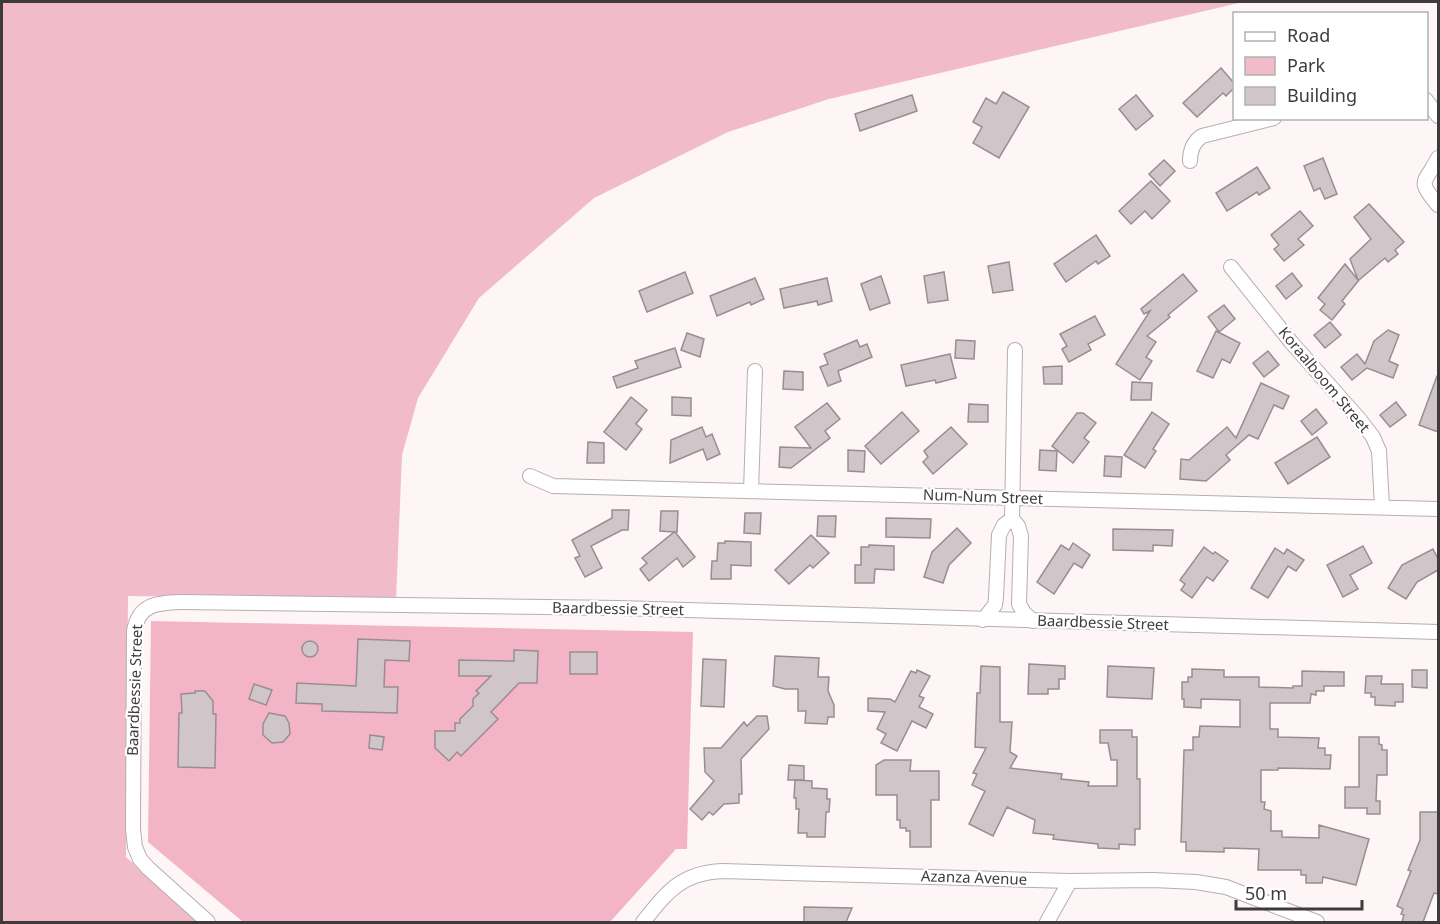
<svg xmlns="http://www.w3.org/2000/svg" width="1440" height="924" viewBox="0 0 1440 924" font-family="'Noto Sans',sans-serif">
<rect width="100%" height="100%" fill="#fef5f7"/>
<path fill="#f1bbca" d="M2,2H1243L829,99L728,132L594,198L479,298L418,398L402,455L396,600L128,596L126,857L200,922H2Z"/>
<path fill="#f4b4c7" d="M151,621L693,632L687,849H676L610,922H243L148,842Z"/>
<g fill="#d0c5c8" stroke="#988e90" stroke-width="1.5">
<path d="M1221,68L1234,83V88L1226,96L1223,93L1197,117L1183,103Z"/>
<path d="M1003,92L1029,107L999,158L973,143L982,127L973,122L986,98L996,104Z"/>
<path d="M912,95L917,111L860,131L855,114Z"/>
<path d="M1136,95L1153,116L1136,130L1119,109Z"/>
<path d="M1323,158L1337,194L1325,199L1320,188L1314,191L1304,166Z"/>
<path d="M1164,160L1175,171L1160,186L1149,174Z"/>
<path d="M1257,167L1270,188L1259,195L1257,192L1227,211L1216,193Z"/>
<path d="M1151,181L1170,201L1152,219L1145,211L1131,224L1119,211Z"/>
<path d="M1369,204L1404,242L1395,250L1398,254L1388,262L1385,258L1359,280L1342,301L1345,304L1332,320L1320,310L1325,304L1318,298L1345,264L1358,280L1350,259L1371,239L1354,217Z"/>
<path d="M1300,211L1313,226L1298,239L1304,245L1284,261L1274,249L1279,245L1271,235Z"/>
<path d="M1096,235L1110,256L1098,264L1096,261L1066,282L1054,264Z"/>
<path d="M1009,262L1013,290L993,293L988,266Z"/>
<path d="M685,272L693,293L647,312L639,291Z"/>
<path d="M944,272L948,300L928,303L924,276Z"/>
<path d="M1292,273L1302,286L1286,299L1276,286Z"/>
<path d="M1183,274L1197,291L1168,315L1170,317L1147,336L1156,342L1146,357L1152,361L1140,380L1116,364L1150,311L1144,314L1141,309Z"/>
<path d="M881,276L890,303L870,310L861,284Z"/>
<path d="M755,278L764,299L751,305L750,302L717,316L710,296Z"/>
<path d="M827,278L832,301L818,305L817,301L784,308L780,289Z"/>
<path d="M1224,305L1235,319L1219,332L1208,317Z"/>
<path d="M1095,316L1105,335L1088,344L1091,350L1069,362L1062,349L1067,346L1060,334Z"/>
<path d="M1330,322L1341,335L1325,348L1314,335Z"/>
<path d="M1388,330L1399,335L1389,361L1398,365L1393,378L1367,368L1352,380L1341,367L1357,354L1365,364L1374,341Z"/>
<path d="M1216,331L1240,343L1230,363L1222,359L1213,378L1197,371Z"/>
<path d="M687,333L704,339L700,357L681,350Z"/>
<path d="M857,340L860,347L867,344L872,357L838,371L841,381L828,386L820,367L828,364L824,354Z"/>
<path d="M956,340L975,341L974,359L955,358Z"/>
<path d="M675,348L681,367L617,388L613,377L638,368L635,361Z"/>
<path d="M1268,351L1279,365L1264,377L1253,363Z"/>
<path d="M950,354L956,378L936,383L935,380L906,386L901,365Z"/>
<path d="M1062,366V384H1044L1043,367Z"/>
<path d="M784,371L803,372V390L783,389Z"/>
<path d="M1437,376H1438V432L1419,425Z"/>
<path d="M1132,382L1152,383L1151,400H1131Z"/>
<path d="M1261,383L1289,396L1283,409L1274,405L1258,439L1249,435L1226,455L1230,460L1206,481L1180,479L1181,459L1189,460L1227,427L1236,438Z"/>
<path d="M631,397L647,410L636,424L642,429L626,450L604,432Z"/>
<path d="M672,397L691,398V416L672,415Z"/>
<path d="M1396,402L1406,415L1390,427L1380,415Z"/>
<path d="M827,403L840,419L825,431L830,438L791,468L779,467L780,447L811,448L795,427Z"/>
<path d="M969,404L988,405V422H968Z"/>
<path d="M1316,409L1327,423L1312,435L1301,421Z"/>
<path d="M902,412L919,431L881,464L865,446Z"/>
<path d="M1152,412L1169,424L1153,449L1156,451L1145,468L1124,455Z"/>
<path d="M1077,413H1083L1096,423L1084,438L1089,442L1073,463L1052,446Z"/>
<path d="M702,427L706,437L712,434L720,454L707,460L703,449L670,463L671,440Z"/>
<path d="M951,427L967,444L933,474L923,462L928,457L924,451Z"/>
<path d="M1317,437L1330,457L1288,484L1275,463Z"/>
<path d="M588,442L604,443V463H587Z"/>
<path d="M848,450L865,451L864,472L848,471Z"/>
<path d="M1040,450L1057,451L1056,471L1039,470Z"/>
<path d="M1105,456L1122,457L1121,477L1104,476Z"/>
<path d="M612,510H629L628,530H622L591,546L602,568L585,577L575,558L580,556L572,540L612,518Z"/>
<path d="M661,511H678L677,532H675L695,557L683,567L677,558L649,581L640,569L647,563L642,558L674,532L660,531Z"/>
<path d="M745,513H761L760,534L744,533Z"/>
<path d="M818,516H836L835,537L817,536Z"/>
<path d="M886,518L931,519L930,538L886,537Z"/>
<path d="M957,528L971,543L949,565L943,583L924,577L932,552Z"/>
<path d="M1113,529L1173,530L1172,546L1153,545V551L1113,550Z"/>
<path d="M811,535L829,553L813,568L810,565L789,584L775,570Z"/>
<path d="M725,541L751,542V566L731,565V579H711L712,561H717L718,543H725Z"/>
<path d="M1073,543L1090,555L1082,568L1074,563L1054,594L1037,582L1061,545L1069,550Z"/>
<path d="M869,545L894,546V570L875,569L874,583H855V565H861V547H869Z"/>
<path d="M1363,546L1372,563L1350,575L1358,589L1343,597L1327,565Z"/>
<path d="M1204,547L1213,554L1215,552L1228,561L1213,581L1207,577L1192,598L1181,590L1185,584L1180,580Z"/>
<path d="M1275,548L1284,554L1287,549L1304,560L1296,571L1288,566L1268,598L1251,588Z"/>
<path d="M1433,549L1438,559V570L1417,582L1406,599L1388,588L1402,565Z"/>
<path d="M358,639L410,641L409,661L385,660L384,687H398L397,713L322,711V704L296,703L297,683L356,686Z"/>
<circle cx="310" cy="649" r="8"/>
<path d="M514,650L538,651L537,683H519L491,712L498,719L461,756L457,752L449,761L435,748V731H455V723H460V719L473,706V699L479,693L476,691L491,676H459V660L514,661Z"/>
<rect x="570" y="652" width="27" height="22"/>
<path d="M775,656L819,658L818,677H829L828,691L834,705V717H828L827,724L805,723L806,711H798V689H785L773,686Z"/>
<path d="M703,659L726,660L724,707L701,706Z"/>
<path d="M1029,664L1065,666V679H1059V689H1048V694H1028Z"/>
<path d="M981,666L1000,667V722H1012L1010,752L1017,756L1010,768L1062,774L1061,779L1089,782L1088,786H1117V760H1111L1108,743H1100V730H1132V737H1137V779H1140V829H1135V845L1119,844V849L1098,848V844L1053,839L1054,835L1033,833L1035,820L1007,807L993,836L969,824L985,791L972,785L977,774L973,773L986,748L975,747L977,693H980Z"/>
<path d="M1108,666L1154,668L1152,699L1107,697Z"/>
<path d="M1192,669L1224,670V677H1259V687L1293,688V686H1302V671L1344,672V686H1324V691H1316V695L1311,694L1310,703H1270V729H1278V737L1319,738L1318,748H1325V755H1331L1330,769L1278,768V770H1261V802H1265L1264,809L1271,811V831H1282V837L1319,838V825L1369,839L1356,885L1323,877L1322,883H1306V875H1301V870H1258L1259,849L1224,848V852L1186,851V842H1181L1184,750H1193V737H1199L1200,726L1240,727V700L1201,699V708L1184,707V699H1182V682H1188V677H1192Z"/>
<path d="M917,670L930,676L919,696L924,698L919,707L933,714L926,728L912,721L897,751L881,743L886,734L877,729L885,712L868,711V698L890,699L895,702L911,671L916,673Z"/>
<path d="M1412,670H1427V688L1412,687Z"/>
<path d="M1366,676H1382L1381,684H1403V702H1395V706L1375,705V697H1371V693H1365Z"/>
<path d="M254,684L272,690L266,705L249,699Z"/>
<path d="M195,691H205L213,701V714H216L215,768L178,767L179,713H182L181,694L195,693Z"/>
<path d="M269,713L285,716L289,723L290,734L283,742L272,743L263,735V724Z"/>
<path d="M757,716H767L769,729L741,759L742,794H739V803L724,804L713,815L709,812L702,820L690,809L714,781L705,772L704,748H721L744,722L747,726Z"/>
<path d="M370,735L384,737L382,750L369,748Z"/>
<path d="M1359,737H1379V744L1382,745V750H1387V775H1377L1376,801H1380V814H1367V808H1345V787H1359Z"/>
<path d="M884,760H911L910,771H939V800H931V847H910V831H906V828H900V820H897V795H876V765Z"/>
<path d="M789,765L804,766V780H788Z"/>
<path d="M795,780L812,781V788L827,789V799H830L829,812H826L825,837H807V833H798L799,809H796V798H794Z"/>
<path d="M1420,812H1438V894L1434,893L1423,922H1402L1404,915L1401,914L1403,909L1397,906L1411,871L1408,870L1420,840Z"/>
<path d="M804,907L852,908L846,922H804Z"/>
</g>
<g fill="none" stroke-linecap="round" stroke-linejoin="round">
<g stroke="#b8adb0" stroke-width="16">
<g id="street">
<path d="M1426,100L1438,116"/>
<path d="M1438,158C1425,184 1416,179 1438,205"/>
<path d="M1190,161C1190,150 1193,142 1202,136L1274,118"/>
<path d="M1231,267L1291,342L1360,420L1373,437L1379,451L1382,507"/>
<path d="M1015,350L1012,519L1018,526L1021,536L1019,604L1024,613L1033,621"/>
<path d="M530,476L553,486L1438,509"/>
<path d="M751,491L755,371"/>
<path d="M983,620L995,605L996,597L999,535L1004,525L1012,519"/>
<path d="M208,922L148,868L140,859L135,847L133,829L134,631C139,603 158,603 182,602L618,608L1438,632"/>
<path d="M643,922C667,892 681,873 722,871L1070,881L1153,880L1196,882L1226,887L1317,922"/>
<path d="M1047,922L1070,881"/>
</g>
</g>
<use href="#street" stroke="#fff" stroke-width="14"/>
</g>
<g text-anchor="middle" stroke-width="4.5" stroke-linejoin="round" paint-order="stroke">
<g font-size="15" fill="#3f3b3c" stroke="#fff">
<text transform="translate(1324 380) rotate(50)" y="5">Koraalboom Street</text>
<text transform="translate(983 497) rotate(2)" y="5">Num-Num Street</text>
<text transform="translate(618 609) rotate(1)" y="5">Baardbessie Street</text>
<text transform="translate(1103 623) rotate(2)" y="5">Baardbessie Street</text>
<text transform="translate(135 690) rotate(-88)" y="5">Baardbessie Street</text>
<text transform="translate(974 878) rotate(2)" y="5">Azanza Avenue</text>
</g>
</g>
<rect width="1440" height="924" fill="none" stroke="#3f3b3c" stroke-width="6"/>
<rect x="1233" y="12" width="195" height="108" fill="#ffffff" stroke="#b2b1b1" stroke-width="1.5"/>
<rect x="1245" y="32" width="30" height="9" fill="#ffffff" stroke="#b2b1b1" stroke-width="1.5"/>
<text x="1287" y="42" font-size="18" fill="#3f3b3c">Road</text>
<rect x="1245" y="57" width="30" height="18" fill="#f1bbca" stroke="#b2b1b1" stroke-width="1.5"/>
<text x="1287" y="72" font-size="18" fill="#3f3b3c">Park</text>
<rect x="1245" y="87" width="30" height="18" fill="#d0c5c8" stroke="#b2b1b1" stroke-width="1.5"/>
<text x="1287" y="102" font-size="18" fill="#3f3b3c">Building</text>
<path d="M1236 900v9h126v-9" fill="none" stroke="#3f3b3c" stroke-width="3"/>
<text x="1245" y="900" font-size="18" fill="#3f3b3c" stroke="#ffffff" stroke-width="4.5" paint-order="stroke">50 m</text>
</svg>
